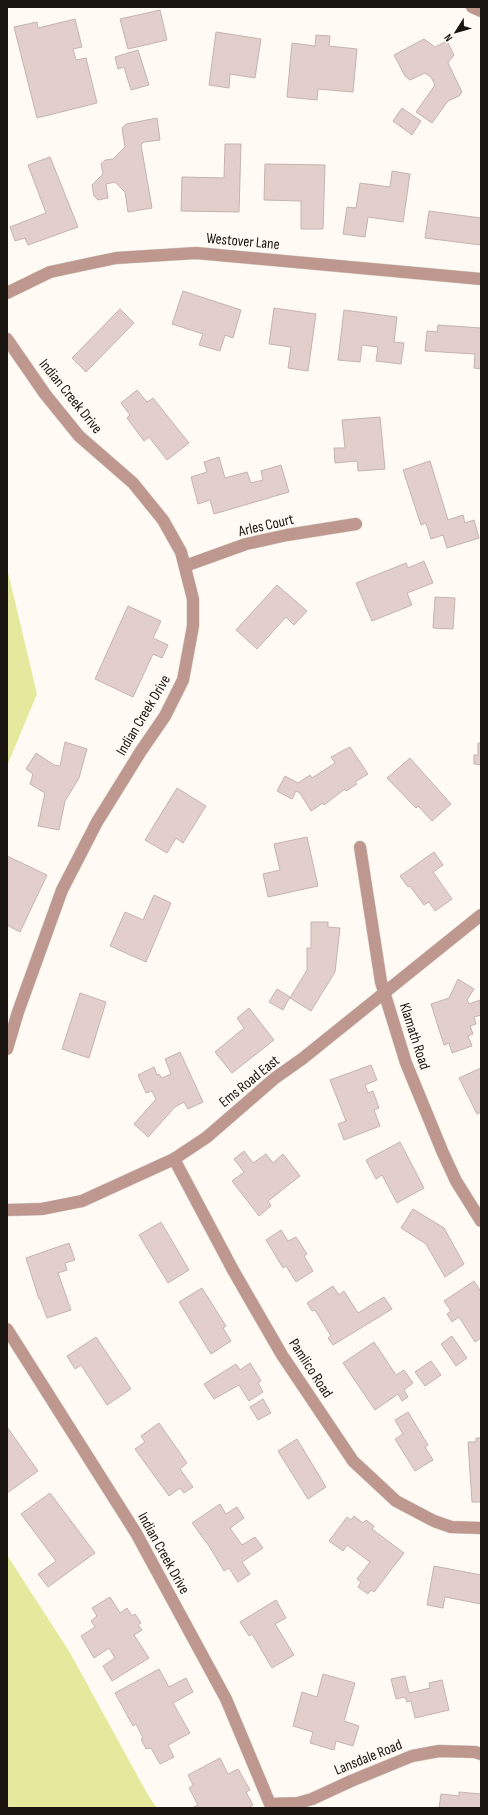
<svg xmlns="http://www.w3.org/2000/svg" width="488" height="1815" viewBox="0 0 488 1815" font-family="'Sofia Sans Condensed',sans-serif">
<rect width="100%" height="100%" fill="#fffaf4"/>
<g fill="#e5e99e">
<path d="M7,568L37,694L7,766Z"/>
<path d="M7,1555L69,1651L148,1795L157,1808H7Z"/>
</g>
<g fill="#e2cecb" stroke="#c6b3b0">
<path d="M160,10L167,40L128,49L120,19Z"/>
<path d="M75,19L82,47L73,49L76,60L86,58L97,103L37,118L14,27L37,22L38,28Z"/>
<path d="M216,32L261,39L255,78L230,74L229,88L209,85Z"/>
<path d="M316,35L330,36L329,46L357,49L353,92L318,89L317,100L287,97L292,43L315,46Z"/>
<path d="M424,39L435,47L447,41L454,55L448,63L462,92L459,96L448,101L432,123L416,112L435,85L431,77L425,73L410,80L405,76L394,55Z"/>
<path d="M138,50L149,85L131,90L124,67L118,69L115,57Z"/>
<path d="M402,108L421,121L412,135L393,121Z"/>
<path d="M157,118L160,140L144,142L141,145L152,208L128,212L125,192L115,182L106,184L108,198L98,200L94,196L92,185L103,174L101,164L105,160L113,159L125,147L122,128L126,124Z"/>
<path d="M225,144H241L239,212L181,211L182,177L224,178Z"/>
<path d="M50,157L78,227L28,245L25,238L15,241L10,227L46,213L28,165Z"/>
<path d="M265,164L325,165L323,229H301V201L264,200Z"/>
<path d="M392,171L410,174L403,222L368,217L365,237L343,234L347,207L356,208L360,183L390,187Z"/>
<path d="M429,211L481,218V245L425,238Z"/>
<path d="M183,291L241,310L233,338L225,335L220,351L199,345L203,334L172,324Z"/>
<path d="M274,308L316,314L308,371L288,368L291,347L269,344Z"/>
<path d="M120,309L134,323L86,372L72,358Z"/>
<path d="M344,310L397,317L394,342L404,343L401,364L376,361L378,347L362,345L360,362L338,360Z"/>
<path d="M438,325L481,328V369L474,368L475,354L425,351L427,331L437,332Z"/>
<path d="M137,390L147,402L153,398L189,443L167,460L149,437L144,441L127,418L130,415L121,403Z"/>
<path d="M380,417L385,469L358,471L357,461L335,463L334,448H345L342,420Z"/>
<path d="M219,457L225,478L247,472L251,483L263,480L261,471L281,465L289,492L214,514L210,500L198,504L191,477L207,472L204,462Z"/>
<path d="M430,461L448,520L463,515L465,523L474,520L479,538L447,548L443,535L431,539L426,523L421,525L403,470Z"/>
<path d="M424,561L433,583L407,593L412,605L372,621L356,583L406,563L408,568Z"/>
<path d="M277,585L307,611L294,625L286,617L257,649L236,630Z"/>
<path d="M435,597L455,598L453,629L433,628Z"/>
<path d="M128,606L161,621L153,638L168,645L162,658L153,654L133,697L95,679Z"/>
<path d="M65,742L87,749L79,778L65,801L59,830L38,826L45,793L30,784L33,774L26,769L36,753L54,765L60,766Z"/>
<path d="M478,743H481V765L474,764V755H478Z"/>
<path d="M350,747L368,774L355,782L357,784L346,791L345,789L324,805L323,803L311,811L300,793L296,791L292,799L277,791L285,776L298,783L310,775L312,778L335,763L331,757Z"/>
<path d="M410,758L451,804L432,821L418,806L416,808L387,778Z"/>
<path d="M177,788L206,806L183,843L176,838L167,853L145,840Z"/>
<path d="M307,837L318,886L268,897L263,874L280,870L274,844Z"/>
<path d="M434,852L443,865L433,872L452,899L435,911L429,902L424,905L410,886L408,887L400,876Z"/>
<path d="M7,856L47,875L20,932L7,925Z"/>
<path d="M154,895L171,903L146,962L110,946L125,912L143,920Z"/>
<path d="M311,922H328V927L340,928L335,972L311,1011L290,998L307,970V948H311Z"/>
<path d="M458,979L474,989L467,1000L469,1004L480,1000L481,1015L474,1017L476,1024L470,1026L473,1034L468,1036L472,1046L452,1053L449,1043L444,1045L431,1004L449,998Z"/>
<path d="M277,989L290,997L283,1010L269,1002Z"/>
<path d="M80,993L106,1002L89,1058L62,1049Z"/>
<path d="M249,1008L274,1040L232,1073L215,1052L244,1028L237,1018Z"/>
<path d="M180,1052L203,1102L188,1109L184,1102L175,1107L148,1137L134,1124L156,1099L152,1091L146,1093L138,1075L154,1067L157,1075L159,1074L162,1078L171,1074L165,1059Z"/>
<path d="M371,1065L377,1080L365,1085L368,1093L373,1091L379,1108L374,1110L380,1126L344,1140L338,1124L346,1121L330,1080Z"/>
<path d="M481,1068V1112L477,1114L459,1078Z"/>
<path d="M400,1142L424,1188L397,1203L382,1175L376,1179L366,1160Z"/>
<path d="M244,1151L253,1163L266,1154L273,1163L283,1154L300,1176L268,1201L271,1206L259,1216L232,1181L244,1172L234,1159Z"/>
<path d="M413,1209L444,1228L464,1264L445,1277L426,1244L401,1228Z"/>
<path d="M161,1222L189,1270L168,1283L139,1235Z"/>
<path d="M281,1230L288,1241L296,1237L307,1254L304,1256L313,1271L296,1282L286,1266L283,1268L266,1240Z"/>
<path d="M69,1243L75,1260L65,1263L67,1270L58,1273L71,1310L47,1318L40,1299H39L26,1258Z"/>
<path d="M474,1281L481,1292V1338L475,1342L459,1317L452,1322L447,1314L451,1311L444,1301Z"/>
<path d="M333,1286L339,1295L344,1291L358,1313L384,1297L392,1309L333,1345L328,1338L331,1336L315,1310L312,1311L307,1303Z"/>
<path d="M202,1288L226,1326L223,1328L231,1341L211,1354L179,1302Z"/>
<path d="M452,1336L467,1358L456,1366L441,1344Z"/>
<path d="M96,1337L131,1389L107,1405L81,1365L75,1369L67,1356Z"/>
<path d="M374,1342L396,1375L404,1370L413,1383L404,1390L408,1397L402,1401L398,1394L375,1410L343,1363Z"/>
<path d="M431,1361L441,1375L425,1386L415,1372Z"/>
<path d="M250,1363L261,1381L258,1383L263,1392L249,1401L239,1385L214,1399L204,1384L236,1364L240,1370Z"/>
<path d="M263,1399L271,1413L258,1420L250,1407Z"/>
<path d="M408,1412L428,1445L425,1447L433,1460L415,1471L395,1439L403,1434L395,1420Z"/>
<path d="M159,1423L187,1463L180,1469L193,1487L184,1493L180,1488L169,1496L135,1449L145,1442L141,1436Z"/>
<path d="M7,1427L38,1471L7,1493Z"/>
<path d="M476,1438H481V1502H472L468,1442H476Z"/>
<path d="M297,1439L326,1487L308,1499L278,1451Z"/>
<path d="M50,1493L95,1553L48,1587L38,1574L56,1561L21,1514Z"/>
<path d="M220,1504L226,1514L237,1507L244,1518L230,1528L242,1545L255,1537L263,1548L242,1562L250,1574L238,1582L229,1568L224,1571L209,1546L192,1523Z"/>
<path d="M354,1516L363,1523L366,1520L374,1526L372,1529L404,1553L374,1592L371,1590L368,1594L358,1587L361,1582L357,1579L370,1562L347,1545L343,1551L329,1541L347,1517L351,1520Z"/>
<path d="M434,1566L481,1575V1604L445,1597L443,1608L427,1605Z"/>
<path d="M110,1597L120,1613L127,1608L132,1616L135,1614L141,1623L138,1625L142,1630L134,1635L149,1658L112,1681L103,1666L115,1658L109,1648L94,1658L81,1636L95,1627L91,1621L97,1616L92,1608Z"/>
<path d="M276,1600L286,1618L275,1624L294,1655L272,1668L252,1634L249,1636L240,1622Z"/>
<path d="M159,1669L169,1687L186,1678L193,1692L173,1703L190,1733L168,1745L174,1757L160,1764L151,1748L146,1749L141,1739L143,1738L136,1724L133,1726L115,1693Z"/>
<path d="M323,1674L355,1683L344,1721L359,1726L353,1746L336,1741L334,1750L310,1743L313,1732L293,1726L302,1692L317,1697Z"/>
<path d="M405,1676L409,1693L430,1688L429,1683L442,1680L449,1710L415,1718L411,1701L407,1702L405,1697L396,1699L391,1679Z"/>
<path d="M220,1758L228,1774L238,1769L250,1790L246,1792L253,1805L248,1808H192L198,1805L189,1788L193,1785L188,1775Z"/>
<path d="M459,1792L481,1794V1808H439L441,1794L459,1796Z"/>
</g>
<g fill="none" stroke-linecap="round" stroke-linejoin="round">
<g stroke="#dad5d0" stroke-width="13">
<g id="street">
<path d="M472,7L481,11"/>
<path d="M7,293L50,272L116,258L196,253L481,279"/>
<path d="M7,339L45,394L79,436L133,483L163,520L181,552L193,599V626L183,680L165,716L141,751L97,822L62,890L18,1012L7,1049"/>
<path d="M185,566L246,544L287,535L356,524"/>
<path d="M360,847L381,982L406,1063L443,1153L456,1181L481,1221"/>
<path d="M174,1159L233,1270L282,1355L353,1461L396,1501L434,1521L451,1527L481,1528"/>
<path d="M7,1210L42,1209L82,1201L174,1159L207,1137L275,1078L302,1059L481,915"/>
<path d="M7,1329L136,1533L226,1699L270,1804L298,1803L312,1799L351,1781L412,1756L439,1751L475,1752L481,1754"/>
</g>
</g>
<use href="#street" stroke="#be988f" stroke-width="12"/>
</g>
<g text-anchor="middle" stroke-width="3.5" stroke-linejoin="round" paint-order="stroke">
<g font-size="15" fill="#191410" stroke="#fffaf4">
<text transform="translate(243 241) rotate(5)" y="5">Westover Lane</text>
<text transform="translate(71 396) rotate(51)" y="5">Indian Creek Drive</text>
<text transform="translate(266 525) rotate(-13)" y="5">Arles Court</text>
<text transform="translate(143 715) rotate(-59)" y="5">Indian Creek Drive</text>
<text transform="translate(415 1036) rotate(72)" y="5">Klamath Road</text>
<text transform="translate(249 1081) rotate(-39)" y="5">Ems Road East</text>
<text transform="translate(311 1368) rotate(57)" y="5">Pamlico Road</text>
<text transform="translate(164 1553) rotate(61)" y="5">Indian Creek Drive</text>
<text transform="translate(368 1757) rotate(-22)" y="5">Lansdale Road</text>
</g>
</g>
<rect width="488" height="1815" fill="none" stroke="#191410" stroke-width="16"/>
<g transform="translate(456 32) rotate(233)" stroke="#fffaf4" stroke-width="3" paint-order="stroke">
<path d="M0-3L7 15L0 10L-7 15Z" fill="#191410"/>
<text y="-6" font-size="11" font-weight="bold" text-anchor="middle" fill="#191410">N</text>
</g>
</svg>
